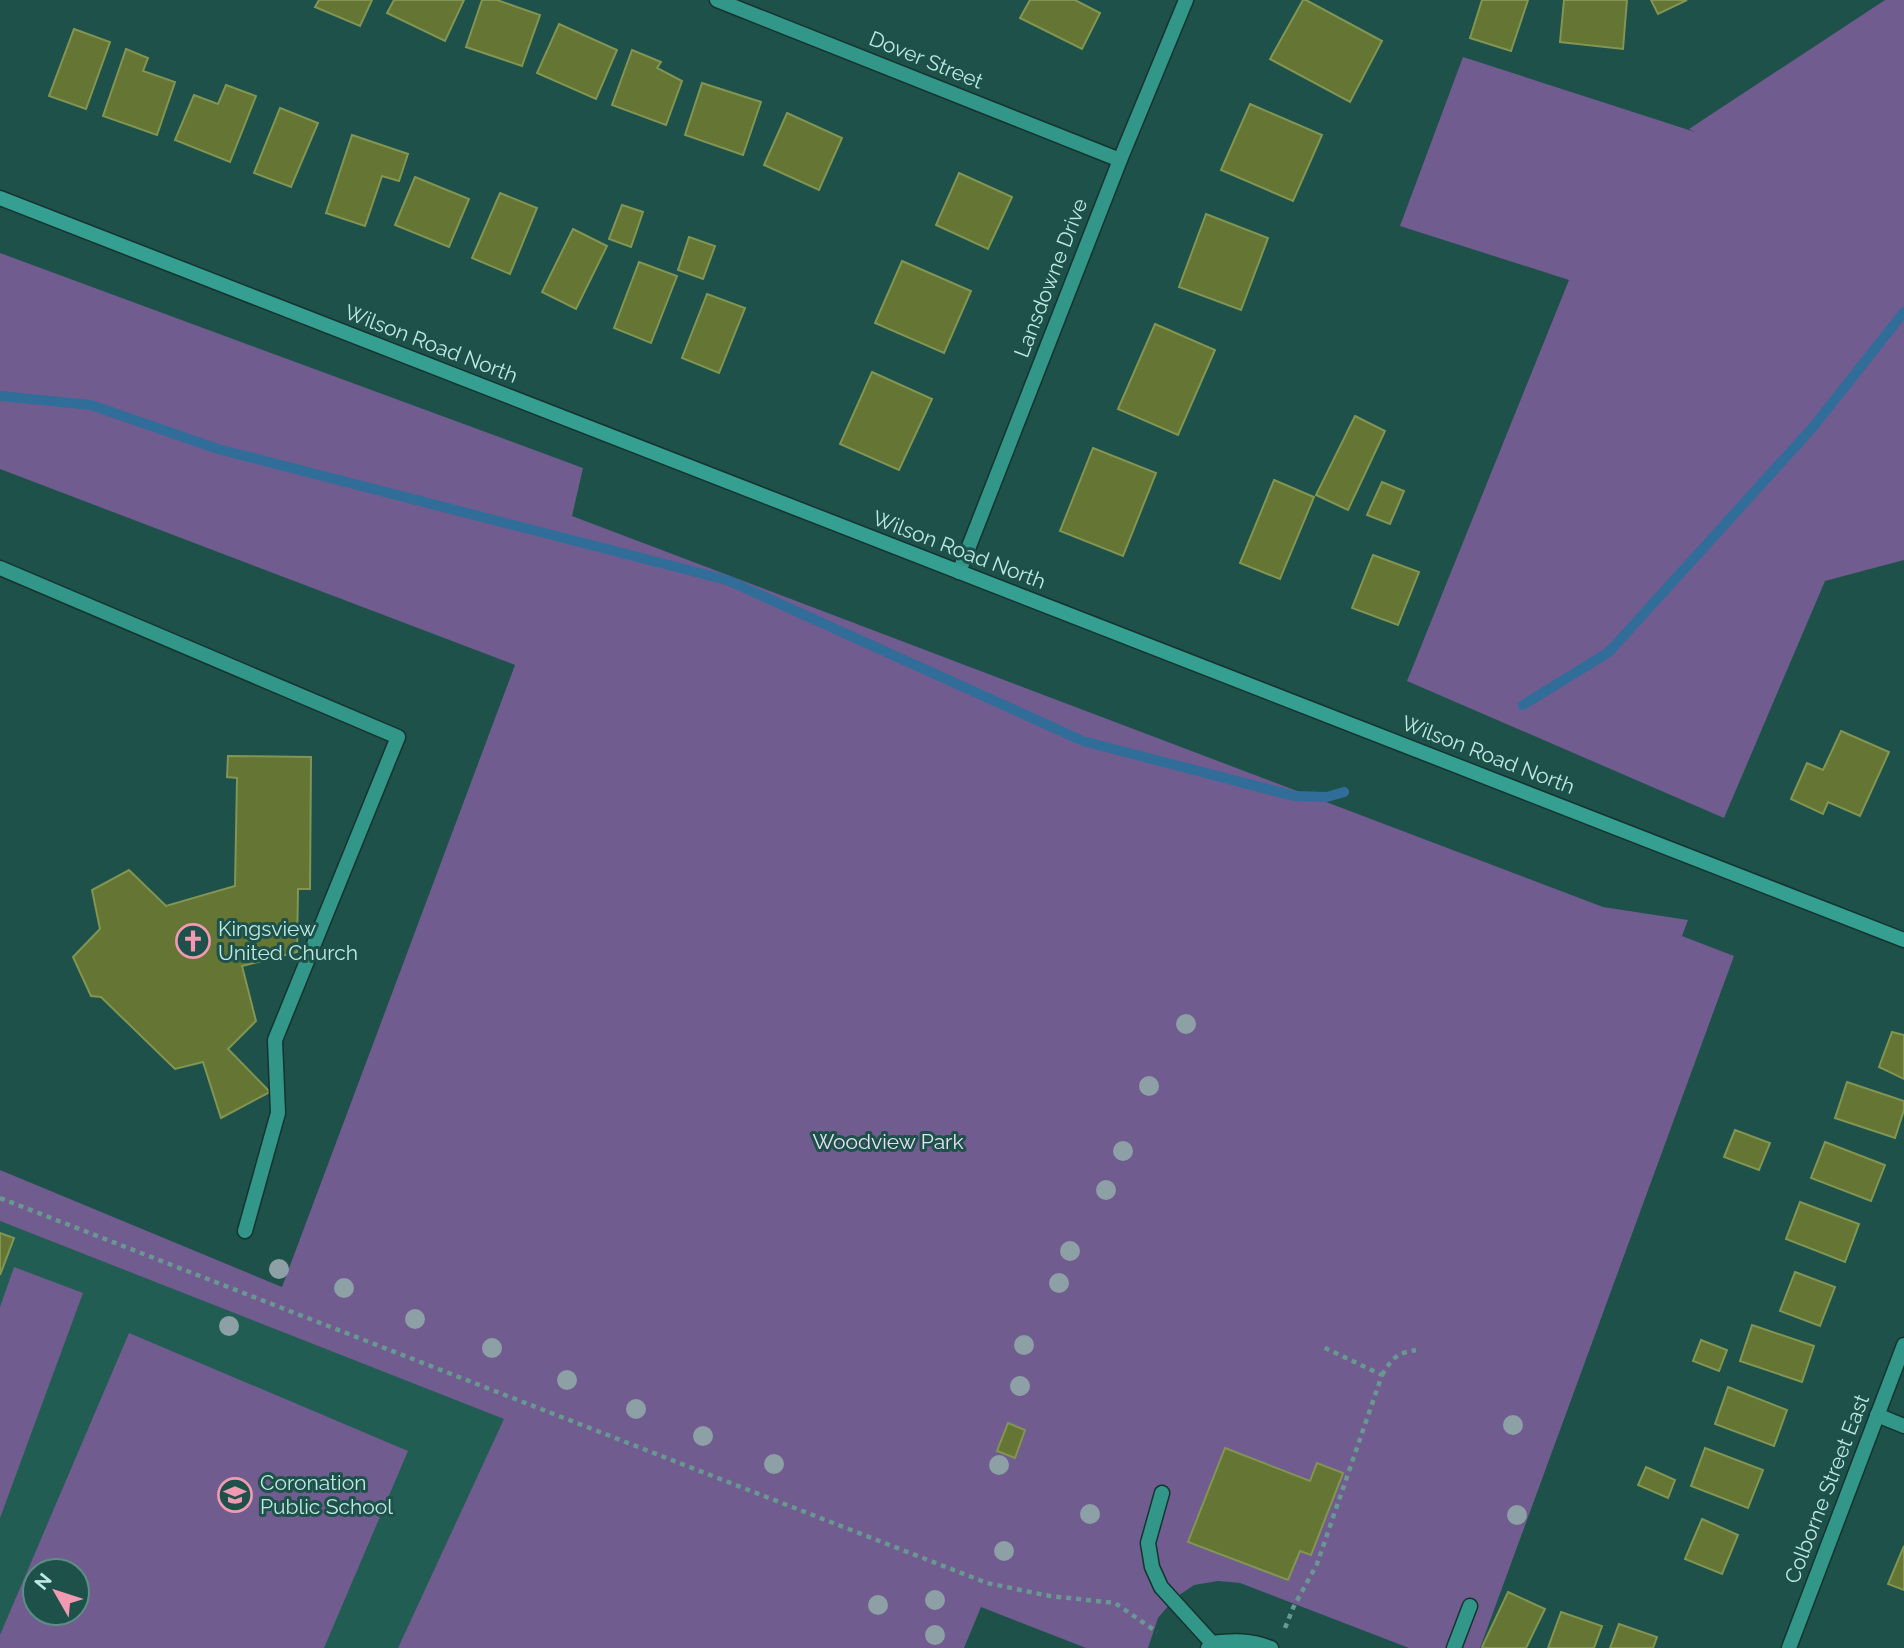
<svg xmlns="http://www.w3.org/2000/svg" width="1904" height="1648" viewBox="0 0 1904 1648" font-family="Raleway,sans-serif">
<rect width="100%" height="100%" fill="#1d514a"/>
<path fill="#225d54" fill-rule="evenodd" d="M0,1221L505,1419L398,1648H0ZM35,1571H77V1613H35Z"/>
<g fill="#705c8f" fill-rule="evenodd">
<path d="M1885,0H1904V560L1825,581L1724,818L1407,681L1569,280L1400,226L1463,57L1695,132L1689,129Z"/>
<path d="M0,253L583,468L572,516L1603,907L1688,920L1682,936L1734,956L1480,1648H1409L1240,1583L1218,1581L1194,1585L1175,1598L1158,1618L1148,1648H1086L981,1607L964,1648H398L504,1419L0,1221V1170L282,1287L515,665L0,469Z"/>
<path d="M14,1267L83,1293L0,1518V1307Z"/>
<path d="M129,1333L408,1451L324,1648H0V1635ZM35,1571H77V1613H35Z"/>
</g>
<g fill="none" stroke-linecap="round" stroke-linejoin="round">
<g stroke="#306e99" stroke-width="10">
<path d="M0,396L91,405L218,449L727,580L1083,741L1294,796L1327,797L1344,792"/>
<path d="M1523,705L1609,652L1813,427L1904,312"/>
</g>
</g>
<g fill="#647534" stroke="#829552" stroke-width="2">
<path d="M319,0H372L360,26L315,7Z"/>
<path d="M394,0H464L445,41L387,13Z"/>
<path d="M482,0H497L540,15L522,66L466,47Z"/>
<path d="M1030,0H1075L1100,13L1082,49L1020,18Z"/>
<path d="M1303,0H1306L1382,41L1350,102L1270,59Z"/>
<path d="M1482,0H1528L1511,51L1470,38Z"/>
<path d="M1564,0H1627L1623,49L1560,42Z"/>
<path d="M1651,0H1687L1658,14Z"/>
<path d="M559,24L617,50L596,99L537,73Z"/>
<path d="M74,29L110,42L86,109L49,96Z"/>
<path d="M126,49L148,58L143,71L175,82L157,135L103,116Z"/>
<path d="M632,50L661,62L657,68L682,81L666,125L612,105Z"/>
<path d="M702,83L761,102L743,155L685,135Z"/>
<path d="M226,85L256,96L230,162L175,140L194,95L218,104Z"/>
<path d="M1250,104L1322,135L1293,201L1221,170Z"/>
<path d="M280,108L318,123L291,187L254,173Z"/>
<path d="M787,113L842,138L819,190L764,165Z"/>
<path d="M352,135L408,154L399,181L382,176L365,226L326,213Z"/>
<path d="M959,173L1012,197L988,249L936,225Z"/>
<path d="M415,177L469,199L449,247L395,225Z"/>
<path d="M500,193L537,208L510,274L472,258Z"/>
<path d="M622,205L643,212L631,247L609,239Z"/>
<path d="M1206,214L1268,238L1241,310L1179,287Z"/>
<path d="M573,229L607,246L576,309L542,292Z"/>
<path d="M689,237L715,246L703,279L678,270Z"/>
<path d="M902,261L971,291L944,353L875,323Z"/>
<path d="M639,262L677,276L651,343L614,328Z"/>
<path d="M707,294L745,308L719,373L682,358Z"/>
<path d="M1155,324L1215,350L1178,435L1118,409Z"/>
<path d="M872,372L932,399L899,470L840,444Z"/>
<path d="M1355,416L1385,431L1348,510L1316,495Z"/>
<path d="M1093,448L1156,473L1123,556L1060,531Z"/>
<path d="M1274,480L1314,497L1280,579L1240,563Z"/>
<path d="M1382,482L1404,491L1390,524L1367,515Z"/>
<path d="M1373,555L1419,572L1398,625L1352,608Z"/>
<path d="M1841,731L1889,752L1860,816L1828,802L1823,814L1791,799L1807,763L1823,770Z"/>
<path d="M228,756L311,757L310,889H298L297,952L242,966L256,1021L228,1049L270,1092L221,1118L203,1062L175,1069L101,997L91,996L73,957L100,929L92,890L129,870L166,906L235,886L237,778L227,777Z"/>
<path d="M1892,1032L1904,1035V1079L1879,1067Z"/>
<path d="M1847,1082L1904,1101V1110L1895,1138L1835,1118Z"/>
<path d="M1735,1130L1770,1143L1759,1170L1724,1157Z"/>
<path d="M1825,1142L1885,1165L1871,1201L1811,1178Z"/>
<path d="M1800,1202L1859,1224L1845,1262L1786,1239Z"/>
<path d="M0,1233L14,1238L0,1275Z"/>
<path d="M1795,1272L1835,1287L1820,1326L1780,1311Z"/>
<path d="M1752,1325L1814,1346L1802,1382L1740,1361Z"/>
<path d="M1701,1340L1727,1350L1719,1371L1693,1361Z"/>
<path d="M1728,1387L1787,1410L1774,1446L1715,1424Z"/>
<path d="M1008,1423L1025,1430L1015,1458L997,1451Z"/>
<path d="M1225,1448L1310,1481L1317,1463L1343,1473L1311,1555L1300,1551L1288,1580L1188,1542Z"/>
<path d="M1705,1448L1763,1470L1748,1508L1691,1486Z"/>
<path d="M1646,1467L1675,1480L1668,1498L1638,1485Z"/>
<path d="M1702,1519L1738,1535L1722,1574L1685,1559Z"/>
<path d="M1904,1546V1590L1888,1584Z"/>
<path d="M1508,1592L1545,1609L1526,1648H1484L1482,1647Z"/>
<path d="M1561,1612L1602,1626L1594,1648H1548Z"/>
<path d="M1619,1624L1657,1637L1653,1648H1610Z"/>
</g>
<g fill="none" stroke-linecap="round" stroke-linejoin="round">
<g stroke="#15342f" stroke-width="17">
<g id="service">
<path d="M0,568L398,737L275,1040L278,1113L245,1231"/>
<path d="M1162,1493L1148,1543L1152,1567L1161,1587L1212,1643"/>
<path d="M1454,1648L1470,1606"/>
</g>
</g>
<g stroke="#15342f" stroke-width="17">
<g id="minor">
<path d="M717,0L1120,160"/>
<path d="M959,572L1120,160L1186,0"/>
<path d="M1877,1415L1904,1426"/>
<path d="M1208,1648L1212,1643C1234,1640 1251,1640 1271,1648"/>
<path d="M1789,1648L1904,1345"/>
</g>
</g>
<g stroke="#15342f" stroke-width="17">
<path id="secondary" d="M0,198L1904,940"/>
</g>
<g stroke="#689891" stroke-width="4.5" stroke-dasharray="5 5" stroke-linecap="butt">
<path d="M0,1198L987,1583L1050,1596L1115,1603L1157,1632"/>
<path d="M1382,1375C1392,1358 1397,1353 1416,1350"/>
<path d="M1285,1628L1293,1608L1317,1564L1382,1375L1323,1347"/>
</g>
<use href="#service" stroke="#329789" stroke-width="14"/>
<use href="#minor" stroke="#329789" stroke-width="14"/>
<use href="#secondary" stroke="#35a091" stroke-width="14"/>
</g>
<g fill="#8ca0a6">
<circle cx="1186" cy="1024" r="10"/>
<circle cx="1149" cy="1086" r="10"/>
<circle cx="1123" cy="1151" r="10"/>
<circle cx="1106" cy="1190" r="10"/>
<circle cx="1070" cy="1251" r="10"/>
<circle cx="279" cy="1269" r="10"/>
<circle cx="1059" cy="1283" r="10"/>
<circle cx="344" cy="1288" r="10"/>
<circle cx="415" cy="1319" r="10"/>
<circle cx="229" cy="1326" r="10"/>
<circle cx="1024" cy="1345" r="10"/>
<circle cx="492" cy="1348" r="10"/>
<circle cx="567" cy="1380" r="10"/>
<circle cx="1020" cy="1386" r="10"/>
<circle cx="636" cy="1409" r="10"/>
<circle cx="1513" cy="1425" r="10"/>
<circle cx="703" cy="1436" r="10"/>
<circle cx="774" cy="1464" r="10"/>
<circle cx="999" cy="1465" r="10"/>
<circle cx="1090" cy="1514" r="10"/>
<circle cx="1517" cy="1515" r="10"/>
<circle cx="1004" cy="1551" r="10"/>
<circle cx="935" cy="1600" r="10"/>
<circle cx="878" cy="1605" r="10"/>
<circle cx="935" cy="1635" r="10"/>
</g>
<defs>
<g id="church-ring" transform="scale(1.75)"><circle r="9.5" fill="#1d514a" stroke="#f19ab2" stroke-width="1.5"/><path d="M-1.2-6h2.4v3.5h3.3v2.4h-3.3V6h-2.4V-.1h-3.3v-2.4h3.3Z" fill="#f19ab2"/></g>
<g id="school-ring" transform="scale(1.75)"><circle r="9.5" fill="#1d514a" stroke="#f19ab2" stroke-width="1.5"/><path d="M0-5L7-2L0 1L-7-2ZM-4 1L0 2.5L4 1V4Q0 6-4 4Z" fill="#f19ab2"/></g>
</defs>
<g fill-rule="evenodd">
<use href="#church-ring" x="193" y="941"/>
<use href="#school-ring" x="235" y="1495"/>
</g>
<g text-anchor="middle" stroke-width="6" stroke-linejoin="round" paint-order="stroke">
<g font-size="21" fill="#bde9e1" stroke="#1d514a">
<text transform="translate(926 60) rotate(22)" y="7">Dover Street</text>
<text transform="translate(1051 278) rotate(-69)" y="7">Lansdowne Drive</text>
<text transform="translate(431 344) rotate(21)" y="7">Wilson Road North</text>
<text transform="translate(959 550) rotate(21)" y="7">Wilson Road North</text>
<text transform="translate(1488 755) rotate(21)" y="7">Wilson Road North</text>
<text transform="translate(1827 1489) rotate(-69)" y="7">Colborne Street East</text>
</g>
<g font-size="21" fill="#bde9e1" stroke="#1d514a" text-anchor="start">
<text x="218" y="936">Kingsview<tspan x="218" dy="24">United Church</tspan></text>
<text x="260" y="1490">Coronation<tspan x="260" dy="24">Public School</tspan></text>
</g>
<g font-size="21" fill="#e6e0f2" stroke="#1d514a">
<text x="888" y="1149">Woodview Park</text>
</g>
</g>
<g transform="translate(56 1592) rotate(309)"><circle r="33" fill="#1d514a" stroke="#5d8e86" stroke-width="2"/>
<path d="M0-5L12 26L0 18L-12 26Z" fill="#f19ab2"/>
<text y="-10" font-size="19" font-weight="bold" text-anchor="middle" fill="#bde9e1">N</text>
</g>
</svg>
